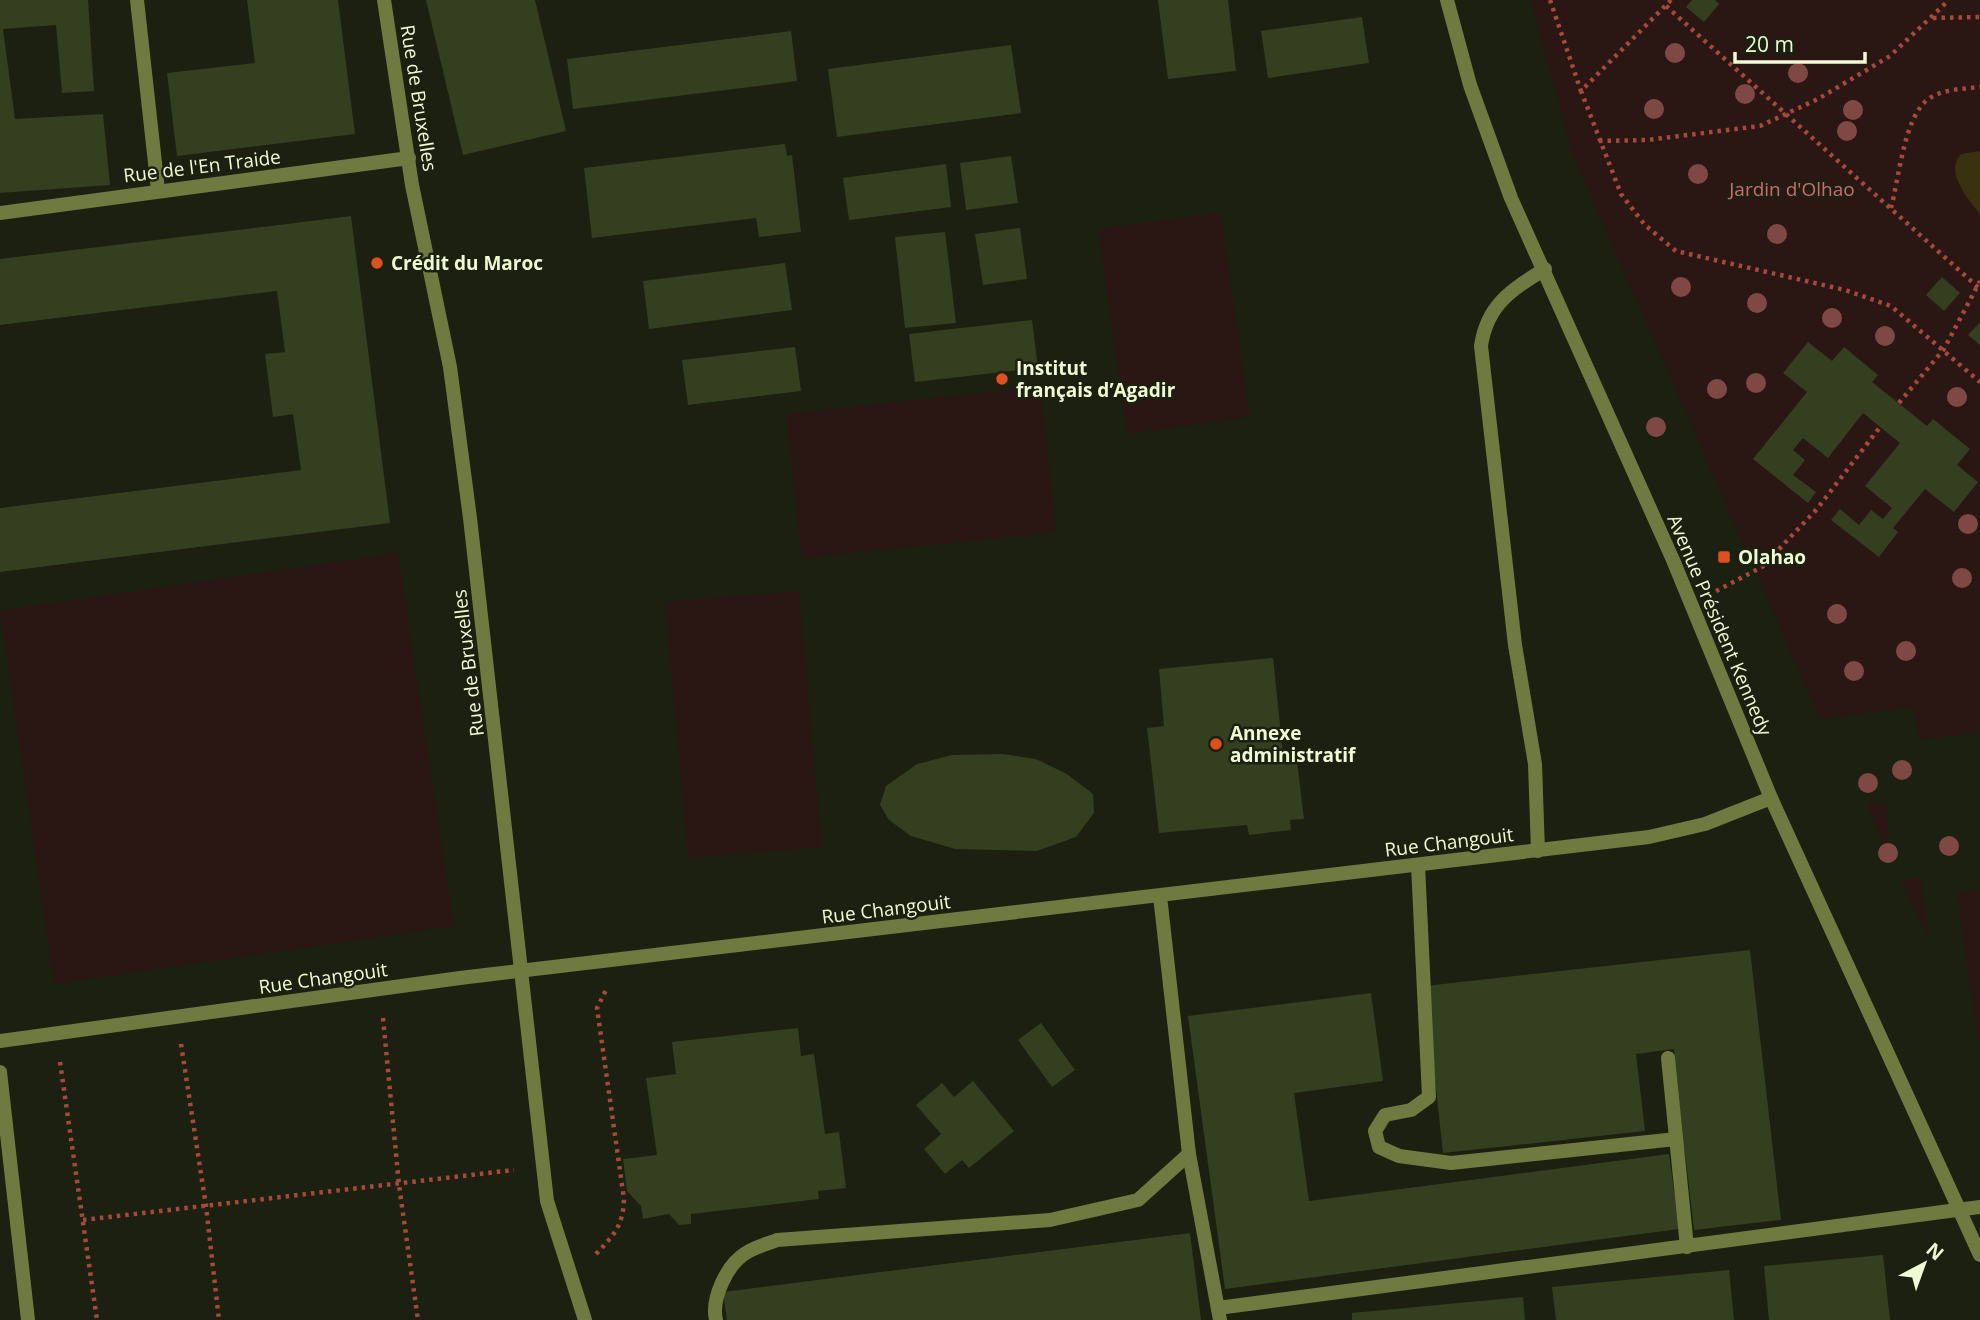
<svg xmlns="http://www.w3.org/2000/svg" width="1980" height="1320" viewBox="0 0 1980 1320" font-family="'Open Sans',sans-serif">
<rect width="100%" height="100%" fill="#1b2010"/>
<g fill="#2a1714">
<path d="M1530,0H1980V732L1920,740L1914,707L1820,719L1573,155Z"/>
<path d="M1221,213L1250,417L1127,434L1098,229Z"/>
<path d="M1040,387L1057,532L802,558L786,414Z"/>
<path d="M398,553L454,926L54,984L0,611Z"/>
<path d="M799,591L822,847L688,858L665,602Z"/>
<path d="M1887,802L1889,860L1867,803Z"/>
<path d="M1921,878L1928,938L1901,880Z"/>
<path d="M1980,890V1040L1978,1041L1957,892Z"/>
</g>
<path fill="#3a320f" d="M1980,151V214C1969,200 1944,172 1961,154Z"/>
<g fill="#333f1e">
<path d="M0,0H88L94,91L62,93L56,25L3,29L15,119L103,114L110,185L0,193Z"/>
<path d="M247,0H338L355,134L177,156L167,73L255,63Z"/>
<path d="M426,0H535L566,131L463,155Z"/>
<path d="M1158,0H1228L1236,71L1168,79Z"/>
<path d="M1692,0H1715L1719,4L1704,22L1686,7Z"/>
<path d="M1362,17L1369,63L1268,78L1261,31Z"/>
<path d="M791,31L797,81L573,109L567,59Z"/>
<path d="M1011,45L1021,113L837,137L828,69Z"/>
<path d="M785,144L787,156L792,155L801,232L759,237L756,218L592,238L584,168Z"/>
<path d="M1011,156L1018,203L966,210L960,163Z"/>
<path d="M946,164L951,207L849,220L843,178Z"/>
<path d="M351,216L390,523L0,572V508L301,470L293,414L273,417L265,354L285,352L277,291L0,325V259Z"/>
<path d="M1020,228L1027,279L983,285L975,234Z"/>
<path d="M945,232L956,323L905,328L895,237Z"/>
<path d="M785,263L792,310L649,329L643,281Z"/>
<path d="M1942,277L1960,293L1944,311L1926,295Z"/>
<path d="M1032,320L1038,368L915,382L909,334Z"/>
<path d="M1980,322V345L1968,335Z"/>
<path d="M1808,342L1832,361L1844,347L1878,375L1872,382L1927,426L1933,419L1970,449L1957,465L1978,482L1954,512L1925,489L1893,528L1898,532L1879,557L1831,520L1840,509L1859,525L1871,510L1883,519L1892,508L1865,486L1900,443L1863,413L1828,458L1803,438L1793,450L1805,460L1793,475L1816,492L1808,503L1753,459L1807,392L1783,373Z"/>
<path d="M795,347L801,391L688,405L682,360Z"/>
<path d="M1273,658L1284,763L1297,761L1304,819L1290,820L1291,830L1249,835L1247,825L1159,833L1147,728L1164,726L1159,669Z"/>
<path d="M1003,754L1036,759L1067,774L1093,794L1094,813L1076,837L1037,851L955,849L911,836L889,820L880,805L886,786L917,764L952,755Z"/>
<path d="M1750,950L1781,1220L1694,1230L1685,1153L1678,1139L1674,1049L1636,1054L1645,1131L1443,1153L1425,986Z"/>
<path d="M1371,993L1383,1081L1294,1093L1309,1201L1669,1154L1679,1229L1225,1289L1188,1016Z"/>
<path d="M1041,1023L1075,1070L1052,1087L1018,1040Z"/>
<path d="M798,1028L801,1056L814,1054L825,1134L839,1132L846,1188L818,1191L819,1199L691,1214V1224L679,1225L669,1214L643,1219L641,1206L627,1191L623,1159L657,1155L646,1078L676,1074L672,1042Z"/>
<path d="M973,1081L1014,1131L969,1168L962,1160L945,1174L924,1149L941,1134L916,1105L942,1083L954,1097Z"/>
<path d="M1190,1233L1201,1320H727L723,1292Z"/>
<path d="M1883,1255L1890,1320H1769L1764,1266Z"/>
<path d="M1729,1270L1734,1320H1556L1552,1287Z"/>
<path d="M1523,1297L1525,1320H1352V1313Z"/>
</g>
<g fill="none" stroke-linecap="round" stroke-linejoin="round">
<g stroke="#a6483c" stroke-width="4.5" stroke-dasharray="3.5 5" stroke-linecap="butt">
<path d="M1550,0L1581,91"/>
<path d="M1671,0L1581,91L1621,194L1645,225L1676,251L1845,290L1891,306L1980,382"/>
<path d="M1666,6L1980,289"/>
<path d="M1933,18L1980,17"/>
<path d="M1599,141L1647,140L1760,126L1818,99L1890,56L1949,0"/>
<path d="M1891,208C1899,178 1904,119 1927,100C1941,89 1963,89 1980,87"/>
<path d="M1899,403L1944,349L1980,281"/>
<path d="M1716,591L1762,567L1817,509L1880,427"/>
<path d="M383,1018L399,1185L418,1320"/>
<path d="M181,1044L206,1206L219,1320"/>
<path d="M60,1062L97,1320"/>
<path d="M83,1220L514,1170"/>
<path d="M596,1254C614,1235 623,1226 624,1199L597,1008L606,990"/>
</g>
<path stroke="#6e7a40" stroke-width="14" d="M1538,851L1535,764L1515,645L1481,346C1487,305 1511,290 1545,269"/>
<g stroke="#6e7a40" stroke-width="14">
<path d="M137,0L158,190"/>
<path d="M384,0L412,185L450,367L470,518L547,1201L585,1320"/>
<path d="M0,213L409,158"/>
<path d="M1418,865L1429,1097L1411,1110L1385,1115L1375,1131L1379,1147L1399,1156L1451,1163L1676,1139"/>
<path d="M1160,896L1189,1154L1220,1320"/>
<path d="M0,1041L460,978L1649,837L1705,824L1771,798"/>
<path d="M1668,1058L1687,1247"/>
<path d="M1218,1308L1980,1207"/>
<path d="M716,1320C711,1299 727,1264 746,1253C755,1247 767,1244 777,1240L1050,1220L1138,1200L1189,1154"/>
</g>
<g stroke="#6e7a40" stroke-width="14">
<path d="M1447,0L1470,85L1511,198L1673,560L1771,798L1980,1255"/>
<path d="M0,1072L28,1320"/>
</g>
</g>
<g fill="#804845">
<circle cx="1675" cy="53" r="10"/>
<circle cx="1798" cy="73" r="10"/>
<circle cx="1745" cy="94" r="10"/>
<circle cx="1654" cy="109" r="10"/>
<circle cx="1853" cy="110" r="10"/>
<circle cx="1847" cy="131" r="10"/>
<circle cx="1698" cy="174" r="10"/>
<circle cx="1777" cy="234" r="10"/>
<circle cx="1681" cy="287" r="10"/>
<circle cx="1757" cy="303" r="10"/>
<circle cx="1832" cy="318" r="10"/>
<circle cx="1885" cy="336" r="10"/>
<circle cx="1756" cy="383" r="10"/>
<circle cx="1717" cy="389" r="10"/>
<circle cx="1957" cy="397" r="10"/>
<circle cx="1656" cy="427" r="10"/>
<circle cx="1968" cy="524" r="10"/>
<circle cx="1962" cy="578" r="10"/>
<circle cx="1837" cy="614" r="10"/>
<circle cx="1906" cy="651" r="10"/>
<circle cx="1854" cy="671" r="10"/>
<circle cx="1902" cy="770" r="10"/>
<circle cx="1868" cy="783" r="10"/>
<circle cx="1949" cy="846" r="10"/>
<circle cx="1888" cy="853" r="10"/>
</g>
<g fill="#e0501a" stroke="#1b2010" stroke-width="2.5">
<circle cx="377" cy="263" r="7"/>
<circle cx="1002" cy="379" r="7"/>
<rect x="1717" y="550" width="14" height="14" rx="3.5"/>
<circle cx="1216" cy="744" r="7"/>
</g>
<g text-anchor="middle" stroke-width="5" stroke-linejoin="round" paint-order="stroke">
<g font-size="19" fill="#effad4" stroke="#1b2010">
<text transform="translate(419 98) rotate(81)" y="7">Rue de Bruxelles</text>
<text transform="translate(202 166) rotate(-7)" y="7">Rue de l'En Traide</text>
<text transform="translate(1720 625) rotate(67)" y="7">Avenue Président Kennedy</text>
<text transform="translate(468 663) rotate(-97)" y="7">Rue de Bruxelles</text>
<text transform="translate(1449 842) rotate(-7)" y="7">Rue Changouit</text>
<text transform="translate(886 909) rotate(-7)" y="7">Rue Changouit</text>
<text transform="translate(323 978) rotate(-8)" y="7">Rue Changouit</text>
</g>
<g font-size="19" fill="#d26971" stroke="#1b2010">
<text x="1792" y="196">Jardin d'Olhao</text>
</g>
<g font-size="19" font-weight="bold" fill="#effad4" stroke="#1b2010" text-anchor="start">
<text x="391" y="270">Crédit du Maroc</text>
<text x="1016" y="375">Institut<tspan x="1016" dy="22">français d’Agadir</tspan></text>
<text x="1738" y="564">Olahao</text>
<text x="1230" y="740">Annexe<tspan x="1230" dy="22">administratif</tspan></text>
</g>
</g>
<g transform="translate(1924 1264) rotate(41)" stroke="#1b2010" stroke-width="5" paint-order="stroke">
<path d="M0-5L12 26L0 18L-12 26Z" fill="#effad4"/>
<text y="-10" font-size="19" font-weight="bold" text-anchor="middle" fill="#effad4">N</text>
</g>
<path d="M1735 52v10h130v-10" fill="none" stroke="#effad4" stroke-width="3.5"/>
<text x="1745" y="52" font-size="21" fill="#effad4" stroke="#1b2010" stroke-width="5" paint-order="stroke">20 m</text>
</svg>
